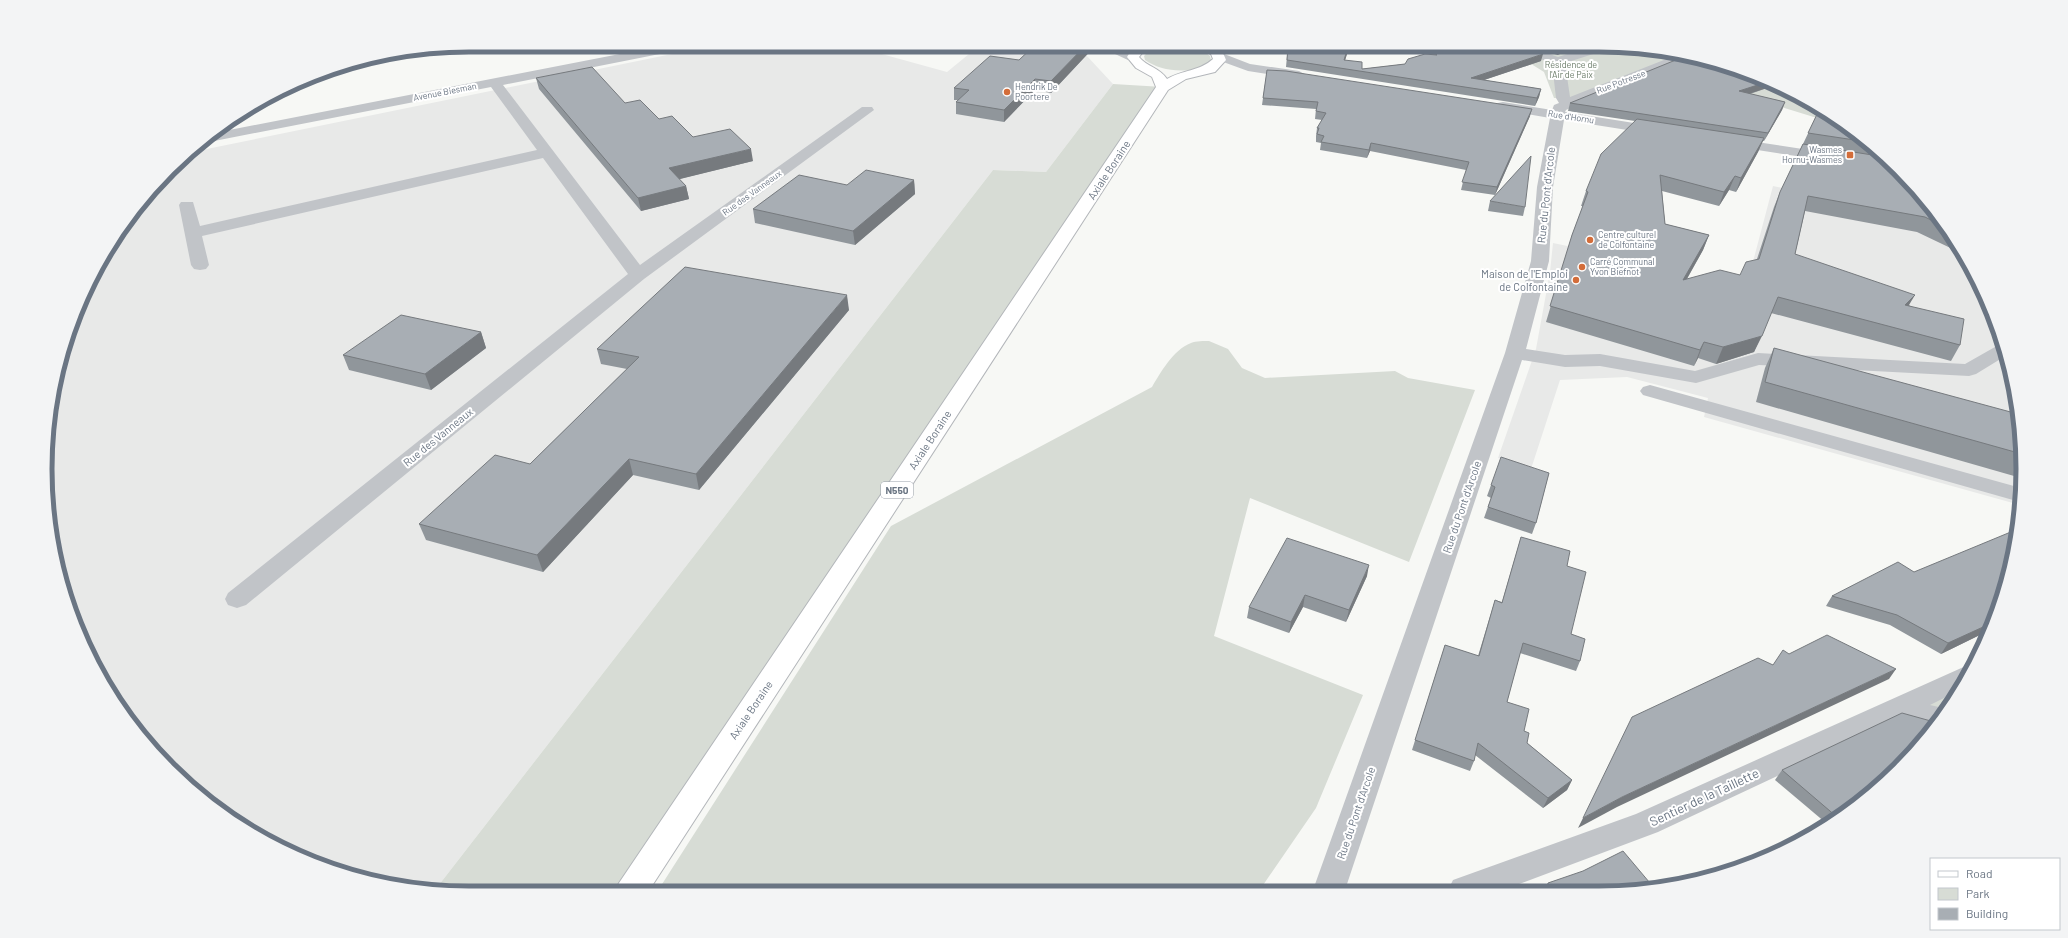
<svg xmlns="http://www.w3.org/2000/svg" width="2068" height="938" viewBox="0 0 2068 938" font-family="Barlow,sans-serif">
<rect width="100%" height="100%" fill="#f7f8f5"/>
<g fill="#e8e9e8">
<path d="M716,45H849L947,72L980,45H1048L1086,55L1113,84L1046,172L993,170L435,890L387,885L332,870L257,836L190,788L150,748L102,681L68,606L49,525L45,469L53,387L68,332L102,257L150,190L187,153Z"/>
<path d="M1773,186L1926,218L1945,226L1979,282L2009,359L2022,441L2020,505L1704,417L1708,398L1627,377L1560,380L1531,469L1498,458L1536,349L1550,272L1553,243L1615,256L1646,267L1742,292L1750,273Z"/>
</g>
<g fill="#d7dcd5">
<path d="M1501,45H1599L1684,54L1571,98H1554L1544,72Z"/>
<path d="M1179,46C1190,47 1201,48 1210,56L1211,60C1196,76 1161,72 1145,60L1144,56L1151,49Z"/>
<path d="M1736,68L1811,102L1826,112L1817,118L1775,105L1744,93Z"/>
<path d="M1113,84L1163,87L628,893H469L435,890L993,170L1046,172Z"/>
<path d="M1209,341L1228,349L1242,368L1265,378L1395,371L1408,378L1475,390L1409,562L1250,498L1214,636L1363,695L1316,808L1259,891L657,892L891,526L1152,387C1161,372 1173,350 1191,343C1196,341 1204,341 1209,341Z"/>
<path d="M1968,675L1941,718L1897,708Z"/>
</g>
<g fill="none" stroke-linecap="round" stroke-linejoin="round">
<g stroke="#b3b6ba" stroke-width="2">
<path id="major" d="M1137,45H1153L1143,52L1139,57C1147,67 1159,67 1167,79C1182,70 1200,71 1213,59L1211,54L1194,45C1208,45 1221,44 1226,60L1215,72L1186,79L1168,90L648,892L614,893L619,883L1156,87L1152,77L1136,68L1127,57L1134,46Z"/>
</g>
<g fill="#c1c4c8" fill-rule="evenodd">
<path d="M666,45H691L685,49L503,85L640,265L862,107H872L874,110L644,279L246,605L237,608L228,605L225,599L228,593L628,274L543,158L202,236L209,265L206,269L200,270L194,269L191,265L179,205L181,202H193L200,226L537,150L491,87L204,143L200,142L214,133Z"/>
<path d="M1100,45C1113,45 1131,45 1139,57L1138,60H1128L1102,48Z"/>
<path d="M1506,45H1524L1558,57L1595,45L1611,46L1609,49L1565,63L1570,97L1669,58H1679L1680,61L1679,64L1584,101L1566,110L1565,112L1659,127L1664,128L1666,131L1664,134L1659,135L1564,120L1553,187L1549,261L1526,349L1565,355L1600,354L1695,371L1758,353L1965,364L2002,343L2007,355L1976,374L1969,376L1759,365L1696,383L1600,366L1565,367L1522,360L1345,890H1313L1505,353L1531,261L1537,187L1550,118L1503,110L1498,109L1496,106L1498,103L1503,102L1552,110L1554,105L1559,103L1556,98L1552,63L1508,48Z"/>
<path d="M1219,52L1250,64L1299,71L1306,75L1299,79L1248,71L1215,59L1213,56L1215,53Z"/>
<path d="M1730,138L1829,153L1834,154L1836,157L1834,160L1829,161L1725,145L1723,142L1725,139Z"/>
<path d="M1650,385L2021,488L2020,502L1643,395L1640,391L1643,387Z"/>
<path d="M1968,665L1973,666L1958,691L1930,705L1947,709L1935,727L1899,719L1658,832L1503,890H1448L1453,880L1636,814Z"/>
</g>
<use href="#major" fill="#fff" fill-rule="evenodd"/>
</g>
<g fill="#90969b">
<path d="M1096,45L1051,93L1035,90L1004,122L956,114V102L958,100H954V88L1019,60Z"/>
<path d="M1288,45L1348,47L1347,54L1345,60L1362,69L1405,64L1431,54L1432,51L1541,61L1484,80L1541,89L1539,97L1535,106L1286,67Z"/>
<path d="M1529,45H1586L1557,55Z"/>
<path d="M1648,50L1680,53L1670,57Z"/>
<path d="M1736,68L1771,84L1770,87L1750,94L1785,102L1782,110L1764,141H1763L1758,152L1736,192L1729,190L1719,206L1662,191L1665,224L1709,235L1703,250L1687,279L1740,275L1757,259L1774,207L1780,192L1803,144L1820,108L1879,150L1936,211L1961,253L1917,232L1805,211L1795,254L1909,305L1960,345L1951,361L1771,313L1754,352L1716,364L1698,358L1694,366L1546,322L1572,235L1583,206H1581L1586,191L1635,121L1568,111L1570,103Z"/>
<path d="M1267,70L1530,116L1495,195L1461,190L1466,170L1370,151L1367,158L1320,150L1321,143L1316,142V136L1317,128L1322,120L1315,119L1316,109L1262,105Z"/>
<path d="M536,78L625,103L659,119L693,137L753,161L679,179L686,186L689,199L641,211L539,89Z"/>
<path d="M914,180L915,194L855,245L755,223L753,209Z"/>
<path d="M1490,201L1525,207L1523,216L1488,211Z"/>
<path d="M849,310L699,490L633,475L543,572L426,540L419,524L530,464L627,369L601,364L597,349Z"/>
<path d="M481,332L486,348L431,390L349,370L343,355Z"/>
<path d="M1774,348L2022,442L2021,478L1756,402L1765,368Z"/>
<path d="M1549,473L1536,523L1532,534L1484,518L1491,498L1487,496L1491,485Z"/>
<path d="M1521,537L1567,566L1571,634L1580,661L1576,671L1520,653L1507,702L1524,731L1527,743L1572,780L1567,790L1543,808L1475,755L1474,761L1470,771L1412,750L1445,645L1478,656L1495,600L1502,602Z"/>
<path d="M1914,572L2000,606L1990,630L1941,654L1890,625L1826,606L1832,596Z"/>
<path d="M1367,576L1346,622L1303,607L1289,633L1247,618L1249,607Z"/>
<path d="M1782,770L1857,805L1826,823L1775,780Z"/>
</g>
<g fill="#767a7e">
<path d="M1086,45H1096L1051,93V81Z"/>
<path d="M1568,45H1586L1557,55L1559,48Z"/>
<path d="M1348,47L1347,54L1343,67L1344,60Z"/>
<path d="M1671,52L1680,53L1670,57Z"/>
<path d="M1543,54L1541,61L1469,85L1471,78Z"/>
<path d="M1035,79V90L1004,122V110Z"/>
<path d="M1767,82L1771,84L1770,87L1736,98L1739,91Z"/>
<path d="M1541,89L1539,97L1535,106L1537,98Z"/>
<path d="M1785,102L1782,110L1764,141L1768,133Z"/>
<path d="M1532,109L1530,116L1495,195L1497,187Z"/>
<path d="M1764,138L1758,152L1736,192L1741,178Z"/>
<path d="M1371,143L1370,151L1367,158L1369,150Z"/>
<path d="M751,149L753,161L672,181L669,168Z"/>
<path d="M1735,176L1729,190L1719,206L1724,192Z"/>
<path d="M914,180L915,194L855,245L853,231Z"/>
<path d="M686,186L689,199L641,211L638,198Z"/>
<path d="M1709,235L1703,250L1677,296L1683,280Z"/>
<path d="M847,295L849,310L699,490L696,474Z"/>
<path d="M1915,295L1906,310L1905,305Z"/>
<path d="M481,332L486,348L431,390L425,374Z"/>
<path d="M1762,336L1754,352L1716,364L1723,347Z"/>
<path d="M1704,342L1698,358L1694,366L1700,350Z"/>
<path d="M629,459L633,475L543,572L537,555Z"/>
<path d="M1369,565L1367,576L1346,622L1349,610Z"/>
<path d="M1305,595L1303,607L1289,633L1291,622Z"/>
<path d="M1994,622L1990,630L1941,654L1948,643Z"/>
<path d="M1896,669L1889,679L1617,807L1578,828L1583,818L1622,797Z"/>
<path d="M1572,780L1567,790L1543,808L1548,798Z"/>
</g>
<g fill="#a8aeb4" stroke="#767a7e">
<path d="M1035,45H1086L1051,81L1035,79L1004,110L956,102L969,90L954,88L990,56L1019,60Z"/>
<path d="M1288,45H1321L1348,47L1344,60L1362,62V69L1405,64L1408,59L1425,54L1437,55L1432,51L1451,45H1517L1543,54L1471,78L1541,89L1537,98L1287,60Z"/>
<path d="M1550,45H1568L1559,48Z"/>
<path d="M1688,55L1736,68L1767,82L1739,91L1785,102L1768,133L1570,103Z"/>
<path d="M592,67L625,103L640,100L659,119L672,116L693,137L730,129L751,149L669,168L686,186L638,198L536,78Z"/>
<path d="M1267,70L1286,71L1532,109L1497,187L1462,182L1469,162L1371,143L1369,150L1321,142L1324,136L1317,134L1319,128H1317L1326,113L1316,111L1318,102L1263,98Z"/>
<path d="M1820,108L1868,142L1808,133Z"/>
<path d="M1637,119L1764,138L1741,178L1735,176L1724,192L1660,175L1665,224L1709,235L1683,280L1720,270L1740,275L1746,262L1759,259L1780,192L1803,144L1885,157L1936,211L1945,227L1925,217L1808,196L1795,254L1915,295L1905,305L1964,319L1960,345L1778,297L1762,336L1723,347L1704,342L1700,350L1550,306L1572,235L1588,192L1586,191L1601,154Z"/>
<path d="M1531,156L1525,207L1490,201Z"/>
<path d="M866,170L914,180L853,231L753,209L799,175L847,185Z"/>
<path d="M685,267L847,295L696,474L629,459L537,555L419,524L495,455L530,464L639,357L597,349Z"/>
<path d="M401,315L481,332L425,374L343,355Z"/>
<path d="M1774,348L2018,414L2022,442V454L1765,382Z"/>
<path d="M1501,457L1549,473L1536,523L1488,507L1495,487L1491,485Z"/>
<path d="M2018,529L2000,606L1994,622L1948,643L1897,615L1832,596L1898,562L1914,572Z"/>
<path d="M1521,537L1570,551L1567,566L1586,572L1571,634L1585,639L1580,661L1523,643L1507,702L1529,709L1524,731L1529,733L1527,743L1572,780L1548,798L1478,743L1474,761L1415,740L1445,645L1479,656L1495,600L1502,603Z"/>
<path d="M1287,538L1369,565L1349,610L1305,595L1291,622L1249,607Z"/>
<path d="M1827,635L1896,669L1622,797L1583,818L1632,717L1758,658L1773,665L1783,650L1789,654Z"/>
<path d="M1902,713L1938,723L1936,727L1857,805L1837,817L1782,770Z"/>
<path d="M1623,851L1655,889L1530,890L1548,884V883L1583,871Z"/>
</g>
<g fill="#d36d3a" stroke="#fff" stroke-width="1.5">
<circle cx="1007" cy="92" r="4"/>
<rect x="1846" y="151" width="8" height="8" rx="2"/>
<circle cx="1590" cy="240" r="4"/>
<circle cx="1582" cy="267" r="4"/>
<circle cx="1576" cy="280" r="4"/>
</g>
<g text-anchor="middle" stroke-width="4" stroke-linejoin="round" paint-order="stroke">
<g font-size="9" fill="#6a7b68" stroke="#fff">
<text x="1571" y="68">Résidence de<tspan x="1571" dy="10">l'Air de Paix</tspan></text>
</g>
<g font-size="9" fill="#6a7583" stroke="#fff">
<text transform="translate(1621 82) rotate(-21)" y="3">Rue Potresse</text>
<text transform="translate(445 92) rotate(-11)" y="3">Avenue Biesman</text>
<text transform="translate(1571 117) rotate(9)" y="3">Rue d'Hornu</text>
<text transform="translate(752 193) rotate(-36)" y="3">Rue des Vanneaux</text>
</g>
<g font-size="9" fill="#6a7583" stroke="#fff" text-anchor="start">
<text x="1015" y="90">Hendrik De<tspan x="1015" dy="10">Poortere</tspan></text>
<text x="1842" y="153" text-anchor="end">Wasmes<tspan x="1842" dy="10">Hornu-Wasmes</tspan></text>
<text x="1598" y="238">Centre culturel<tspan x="1598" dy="10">de Colfontaine</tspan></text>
<text x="1590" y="265">Carré Communal<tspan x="1590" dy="10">Yvon Biefnot</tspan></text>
</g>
<rect fill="#fff" stroke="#979ea8" stroke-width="1" x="881" y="482" width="32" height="16" rx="3"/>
<g font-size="10" font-weight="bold" fill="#6a7583">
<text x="897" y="494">N550</text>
</g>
<g font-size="11" fill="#6a7583" stroke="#fff">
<text transform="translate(1109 170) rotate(-57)" y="4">Axiale Boraine</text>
<text transform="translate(1546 195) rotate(-84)" y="4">Rue du Pont d'Arcole</text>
<text transform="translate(438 437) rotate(-39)" y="4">Rue des Vanneaux</text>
<text transform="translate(930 440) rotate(-57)" y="4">Axiale Boraine</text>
<text transform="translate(1462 507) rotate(-71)" y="4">Rue du Pont d'Arcole</text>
<text transform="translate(751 710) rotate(-56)" y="4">Axiale Boraine</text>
<text transform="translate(1356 813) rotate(-71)" y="4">Rue du Pont d'Arcole</text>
</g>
<g font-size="11" fill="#6a7583" stroke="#fff" text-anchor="end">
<text x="1568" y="278">Maison de l'Emploi<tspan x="1568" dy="13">de Colfontaine</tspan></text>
</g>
<g font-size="13" fill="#6a7583" stroke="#fff">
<text transform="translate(1704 797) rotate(-25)" y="5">Sentier de la Taillette</text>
</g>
</g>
<path d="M0 0H2068V938H0ZM469 52H1599A417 417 0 0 1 2016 469V469A417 417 0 0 1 1599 886H469A417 417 0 0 1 52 469V469A417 417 0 0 1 469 52Z" fill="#f3f4f5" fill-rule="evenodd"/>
<path fill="none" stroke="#6a7583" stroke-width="5" d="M469 52H1599A417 417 0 0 1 2016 469V469A417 417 0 0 1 1599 886H469A417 417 0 0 1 52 469V469A417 417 0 0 1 469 52Z"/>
<rect x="1930" y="858" width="130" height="72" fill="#ffffff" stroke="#c3c8cd"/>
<rect x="1938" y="871" width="20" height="6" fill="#ffffff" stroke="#c3c8cd"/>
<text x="1966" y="878" font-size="12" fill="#6a7583">Road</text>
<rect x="1938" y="888" width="20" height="12" fill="#d7dcd5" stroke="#c3c8cd"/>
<text x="1966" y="898" font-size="12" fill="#6a7583">Park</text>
<rect x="1938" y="908" width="20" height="12" fill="#a8aeb4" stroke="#c3c8cd"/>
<text x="1966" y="918" font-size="12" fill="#6a7583">Building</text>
</svg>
